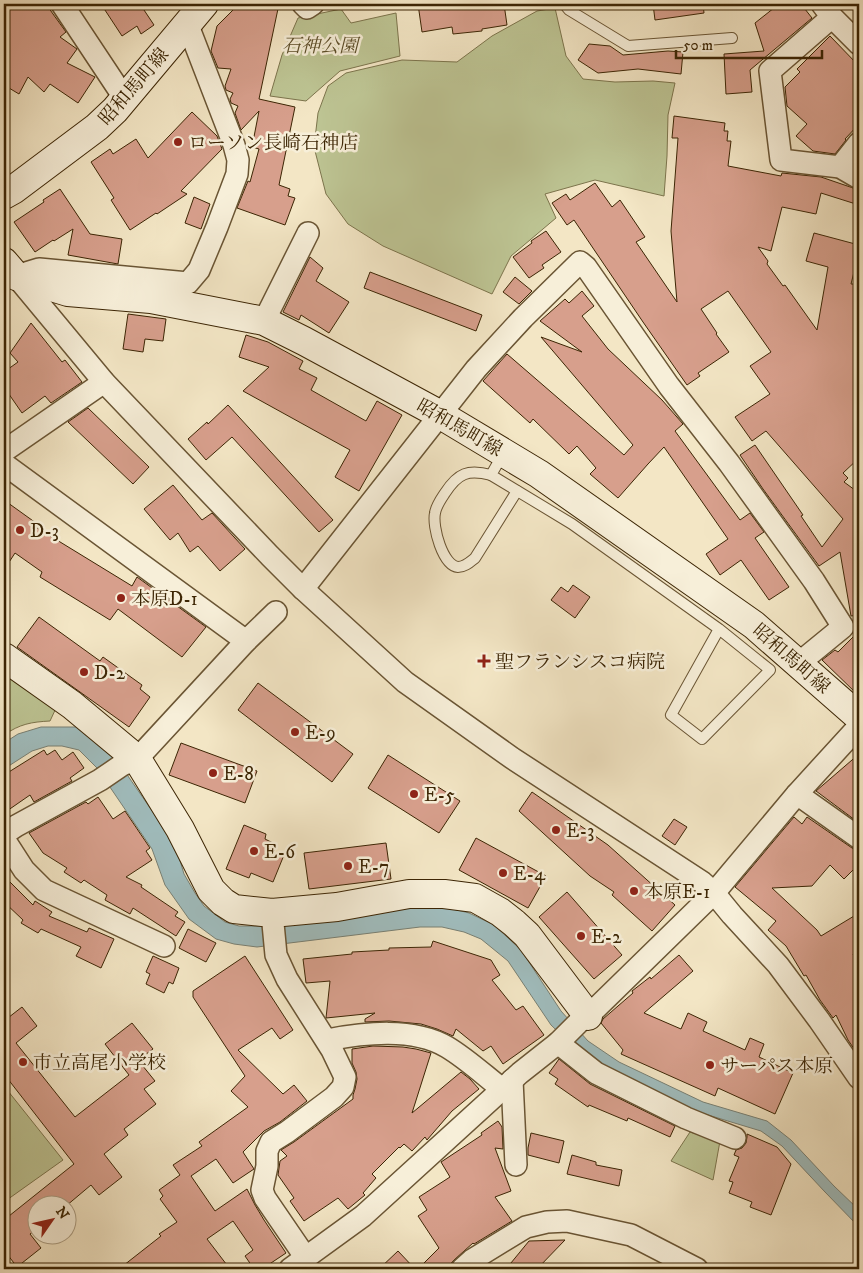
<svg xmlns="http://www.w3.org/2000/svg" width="863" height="1273" viewBox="0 0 863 1273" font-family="'IM FELL DW Pica','Noto Serif JP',serif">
<rect width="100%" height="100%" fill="#f3e6c5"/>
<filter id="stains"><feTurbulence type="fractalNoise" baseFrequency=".004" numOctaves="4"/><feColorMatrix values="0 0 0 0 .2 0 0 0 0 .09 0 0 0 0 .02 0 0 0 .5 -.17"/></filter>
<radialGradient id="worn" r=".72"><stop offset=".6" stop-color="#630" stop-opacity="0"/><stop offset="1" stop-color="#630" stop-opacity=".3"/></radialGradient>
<g fill="#bdc493" stroke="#7c744c">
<path d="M555,8L566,56L583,79L615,82L653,81L675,83L668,115L667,156L664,196L595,180L545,194L556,218L511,256L492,294L383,246L348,224L326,194L314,147L318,113L328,86L346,73L402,60L457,62L492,36L537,11Z"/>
<path d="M341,9L351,23L396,13L400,56L340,71L306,101L270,96L282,55L298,18Z"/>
<path d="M4,670L57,706L50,721C31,722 20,724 4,735Z"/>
<path d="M4,1086L63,1160L4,1202Z"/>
<path d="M690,1132L720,1141L713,1180L671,1161Z"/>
</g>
<path fill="#a0bdbe" stroke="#788074" d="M41,727H76L86,732L110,750L175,844L184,874L195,893L204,906L225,922L239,926H257L300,923L418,907H445L469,913L494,925L521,950L561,1011L588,1041L619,1062L703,1102L767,1121L791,1140L834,1186L859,1210V1227L825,1192L782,1146L761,1131L698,1112L613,1073L579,1052L551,1025L508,961L481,939L464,932L442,927H420L257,947L234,944L216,939L189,919L165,885L152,849L97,768L79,750L62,746H48L32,751L4,769V743L18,734Z"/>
<g fill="#d79f8c" stroke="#3c2504">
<path d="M4,4H46L53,14L66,32L60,37L77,49L67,63L95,77L78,103L50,84L44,92L28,77L19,94L4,85Z"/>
<path d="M101,4H140L154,25L141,34L137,26L122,36Z"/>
<path d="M239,4H279L259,99L295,107L279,185L290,189L288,196L295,198L285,225L237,208L248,181L250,182L259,149L252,147L259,111L241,130L235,113L238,106L231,103L230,99L233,93L226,90L225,86L231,69L218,68L211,51L217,26Z"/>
<path d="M418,4H504L507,25L482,29V31L453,34L452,27L422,32Z"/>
<path d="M653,4H703L704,13L655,20Z"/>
<path d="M779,4H801L812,18L750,70L752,92L726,94L724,54L764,51L755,23Z"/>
<path d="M830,36L859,66V124L845,139L846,140L835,154L813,151L796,136L807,124L787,106L785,87L800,72L797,69Z"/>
<path d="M589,44L610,46L623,55L668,51L683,52L681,74L638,69L598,73L578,60Z"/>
<path d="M192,112L217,136L222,149L181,191L187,194L157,214L156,213L130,230L111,200L114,198L91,162L110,149L113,154L136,139L148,158Z"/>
<path d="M674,116L725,123L724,131H728L727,141H731L728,166L781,176L782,173L821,177L859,190V205L821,193L816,214L782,207L771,251L758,247L768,261L767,264L783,286L785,285L817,330L828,267L806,261L814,233L859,245V252L851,284H859V458L843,473L848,478L844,482L859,493V615L851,616L840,552L819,566L763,489L740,455L755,445L803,515L801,516L822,547L843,519L766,431L752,441L735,417L770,394L750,366L771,352L728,291L701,309L717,333L716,334L729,352L698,373L700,376L687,385L643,322L574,220L567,225L552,203L566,194L570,200L595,183L612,207L620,200L645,237L636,242L677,302L671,231L678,138H672Z"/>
<path d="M60,189L90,234L122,239L118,264L68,255L73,229L54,241L53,240L35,252L14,222L44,202L43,200Z"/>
<path d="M194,197L210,204L201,229L185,223Z"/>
<path d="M546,231L561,252L542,265L544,268L529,278L513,257L532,243L531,241Z"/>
<path d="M310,257L323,268L316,281L349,302L329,333L301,315L299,320L283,312Z"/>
<path d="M370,272L482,315L476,331L364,288Z"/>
<path d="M515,277L532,291L519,304L503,292Z"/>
<path d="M582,291L594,306L582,316L608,349L662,400L683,424L675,431L740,520L750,513L764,532L755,538L789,587L769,600L741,560L720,575L706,554L728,539L664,447L648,464L618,498L590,474L596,468L577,446L569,454L533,419L530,423L483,381L507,354L624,455L633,445L541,337L582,352L540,321L565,299L569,303Z"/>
<path d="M128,314L166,319L163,341L145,339L143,352L123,349Z"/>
<path d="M31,323L62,362L65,360L82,382L51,403L45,396L22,413L4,387V372L18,362L10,353Z"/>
<path d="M246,335L268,342L303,361L299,369L317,378L311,390L366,421L377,401L402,415L359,491L335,477L350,450L243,391L269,367L239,357Z"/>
<path d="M228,405L333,520L319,532L232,437L206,460L188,439L207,422L208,424Z"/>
<path d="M88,408L149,467L133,484L68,422Z"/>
<path d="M173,485L202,520L212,513L245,549L220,571L198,546L190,552L178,533L170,540L144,509Z"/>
<path d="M4,500L36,523L34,526L132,586L137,577L206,627L182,657L118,609L110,620L40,577L42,572L15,553L4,570Z"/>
<path d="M573,585L590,597L575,618L551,600L561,587L568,592Z"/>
<path d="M39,617L100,661L103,657L142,685L140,689L150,697L129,727L17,647Z"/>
<path d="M859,631V696L822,660L835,650L838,652Z"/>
<path d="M258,683L353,754L332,782L238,710Z"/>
<path d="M181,743L257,771L245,803L169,775Z"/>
<path d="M44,750L47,755L55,750L62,760L73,752L84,768L70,778L72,781L34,802L30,795L4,813V775Z"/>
<path d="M859,754V823L816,791Z"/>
<path d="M388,755L460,801L439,833L368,788Z"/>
<path d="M532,792L608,845L675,905L652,931L612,895L614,892L590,876L519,811Z"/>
<path d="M98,797L113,819L125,811L150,848L146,851L152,860L126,877L142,885L141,887L178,912L175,916L185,922L176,936L133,908L130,914L105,900L107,895L84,880L81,883L64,872L67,868L43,853L29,833L86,802L88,804Z"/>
<path d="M794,817L802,824L807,817L852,848L859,850V864L844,879L830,865L812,886L772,888L817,930L821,936L859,913V950L853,954L859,966V1056L848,1040L836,1015L833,1018L820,1000L806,975L804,976L786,946L768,930L776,921L735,887Z"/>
<path d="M674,819L687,827L675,845L662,836Z"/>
<path d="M244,825L266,834L265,839L277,845L272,856L284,855L273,882L251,873L249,878L226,869Z"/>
<path d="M476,838L546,876L528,908L459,870Z"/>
<path d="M386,843L391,879L309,889L304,853Z"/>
<path d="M4,876L33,905L35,901L52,912L49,916L87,932L89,928L114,939L101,968L76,956L81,947L41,929L38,933L21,923L23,920L4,902Z"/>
<path d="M567,892L622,955L594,979L539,917Z"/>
<path d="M188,929L216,943L206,962L179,948Z"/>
<path d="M433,941L491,960L500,975L492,980L516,1010L523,1006L544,1035L503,1064L491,1046L483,1051L456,1029L453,1036L437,1029L421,1024L389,1021L365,1022V1019L375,1013L326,1018L330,981L306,983L303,959L352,954V952L389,950V948L431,947Z"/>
<path d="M679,955L693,971L644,1013L681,1029L688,1013L707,1022L703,1031L745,1050L750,1038L764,1044L759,1057L793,1073L775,1114L718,1088L715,1096L621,1054L623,1050L601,1023L603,1019L633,993L632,991L650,977L651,979Z"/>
<path d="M153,956L179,968L173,984L169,982L164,993L146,984L150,974L146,972Z"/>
<path d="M245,956L293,1030L280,1039L272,1028L238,1050L283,1094L294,1085L307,1101L280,1122L264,1131L243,1152L254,1169L233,1183L216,1159L191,1176L215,1211L247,1189L255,1205L264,1220L286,1253L262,1269H254L245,1256L253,1250L233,1221L207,1239L230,1269H119L161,1236L159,1234L177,1222L160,1199L163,1196L159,1190L180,1175L173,1165L202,1146L199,1142L248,1107L231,1091L245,1076L193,997V991Z"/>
<path d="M22,1007L37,1026L16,1043L75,1117L129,1075L105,1044L132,1023L153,1049L138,1060L155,1081L144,1089L156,1104L124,1129L128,1135L104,1154L122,1177L99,1195L91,1185L66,1206H38V1228L30,1234L41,1248L17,1267L4,1250V1220L74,1164L4,1074V1021Z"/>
<path d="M373,1046L403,1047L416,1049L431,1053L412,1113L461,1072L470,1079L479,1089L452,1111L427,1140L425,1137L412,1151L404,1144L400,1148L399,1147L372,1174L376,1178L363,1193L365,1195L348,1209L338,1198L304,1221L290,1201L294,1198L278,1175L280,1161L287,1156L281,1150L294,1142L353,1099V1095L355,1089L357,1079L356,1072L352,1063V1049Z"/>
<path d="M559,1059L590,1084L675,1126L670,1137L628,1118L627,1121L589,1105L588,1107L555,1084L558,1079L549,1073Z"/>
<path d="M498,1121L502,1127L503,1149L495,1148L511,1191L495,1197L512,1221L474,1244L473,1243L454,1260L446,1269H418L439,1248L418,1216L427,1210L419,1197L450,1177L441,1162L482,1135L481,1133Z"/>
<path d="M531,1133L564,1141L559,1163L528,1155V1148Z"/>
<path d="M747,1134L777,1147L791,1164L771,1215L750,1207L752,1202L729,1193L733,1182L729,1181L739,1157L734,1155L736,1150L742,1148L746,1143L747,1137Z"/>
<path d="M572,1155L596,1162V1165L622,1170L619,1186L567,1174Z"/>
<path d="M565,1240L537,1269H506L529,1241Z"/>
<path d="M398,1251L415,1269H379Z"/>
</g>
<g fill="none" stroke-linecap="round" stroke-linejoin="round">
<g stroke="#6a5534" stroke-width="12">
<g id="lane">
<path d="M564,4L569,10L628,46L732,38"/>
<path d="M503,454L491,475L572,524L719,629L770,670L702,739L671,715L719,629"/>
<path d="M491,475C468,469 458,473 445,493C441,499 436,506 435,513C432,527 443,566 458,567C465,567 470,562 475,558L517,491"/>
</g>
</g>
<g stroke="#6a5534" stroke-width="24">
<g id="street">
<path d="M62,4L125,99"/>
<path d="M303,4L307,8L313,4"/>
<path d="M822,4L832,17L859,44"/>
<path d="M832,17L770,71L781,160L840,167L859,178"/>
<path d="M187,23L234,145L238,160L237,174L217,227L199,270L188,283L39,269L16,276L104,382L270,556L303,589L405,682L512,758L702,882L714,893L732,915L778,965L819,1020L859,1078"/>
<path d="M840,167L859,143"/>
<path d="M264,321L308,233"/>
<path d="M4,451L104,382"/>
<path d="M4,464L246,641"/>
<path d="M303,589L476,369L523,318L580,262L586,267L669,386L729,463L814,581L843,627L799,663"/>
<path d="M797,794L859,838"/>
<path d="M4,834L16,826L100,780L122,765L137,759L246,641L276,612"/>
<path d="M4,839L24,870L44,890L164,946"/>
<path d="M272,913L276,955L287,979L332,1050L345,1077L343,1087L334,1097L287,1132L271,1142L267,1151V1166L262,1190L265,1198L306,1258"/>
<path d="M327,1040C364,1033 413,1027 447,1047C467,1059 484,1075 502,1089"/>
<path d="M558,1043L596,1073L686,1118L735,1138"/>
<path d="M512,1080L516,1165"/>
<path d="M290,1269L363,1216L520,1073L558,1043L581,1020L588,1016L714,893L797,794L859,726"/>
<path d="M462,1269L472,1260L526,1227L547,1222L567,1221L631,1235L697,1269"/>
</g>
</g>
<g stroke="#3c2504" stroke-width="30">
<g id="secondary">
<path d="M4,195L13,190L97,127L115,110L204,4"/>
<path d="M4,262L16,276L68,292L151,299L264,321L304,341L439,414L539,474L754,625C789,656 824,686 859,717"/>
<path d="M4,657L72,705L137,759L180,829L211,890L223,902L234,909L272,913L337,907L409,894H444L475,898L500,912L514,923L527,935L588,1016"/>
</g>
</g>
<use href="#lane" stroke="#f7efd9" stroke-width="10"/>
<use href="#street" stroke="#f7efd9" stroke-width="21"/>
<use href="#secondary" stroke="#f7efd9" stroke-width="28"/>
</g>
<g fill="#8f2418" stroke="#f7efd9" stroke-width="2">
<circle cx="178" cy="142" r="5"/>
<circle cx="20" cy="530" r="5"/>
<circle cx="121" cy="598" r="5"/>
<path d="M481.5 653.5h5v5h5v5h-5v5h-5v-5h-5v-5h5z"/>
<circle cx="84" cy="672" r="5"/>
<circle cx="295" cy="732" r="5"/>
<circle cx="213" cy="773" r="5"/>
<circle cx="414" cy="794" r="5"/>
<circle cx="556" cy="830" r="5"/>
<circle cx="254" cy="851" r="5"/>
<circle cx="348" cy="866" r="5"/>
<circle cx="503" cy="873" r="5"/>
<circle cx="634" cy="891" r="5"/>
<circle cx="581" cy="936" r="5"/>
<circle cx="23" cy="1062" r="5"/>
<circle cx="710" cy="1065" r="5"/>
</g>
<g text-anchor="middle" stroke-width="5" stroke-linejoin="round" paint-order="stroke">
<g font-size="19" font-style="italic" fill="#5c4d28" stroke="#f7efd9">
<text x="320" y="52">石神公園</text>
</g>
<g font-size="19" fill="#3c2504" stroke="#f7efd9">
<text transform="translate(133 86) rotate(-49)" y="7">昭和馬町線</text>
<text transform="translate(460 427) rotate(30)" y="7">昭和馬町線</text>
<text transform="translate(792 658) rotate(41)" y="7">昭和馬町線</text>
</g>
<g font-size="19" fill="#3c2504" stroke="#f7efd9" text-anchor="start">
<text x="188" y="149">ローソン長崎石神店</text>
<text x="30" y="537">D-3</text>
<text x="131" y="605">本原D-1</text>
<text x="495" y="668">聖フランシスコ病院</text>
<text x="94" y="679">D-2</text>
<text x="305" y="739">E-9</text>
<text x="223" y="780">E-8</text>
<text x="424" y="801">E-5</text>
<text x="566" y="837">E-3</text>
<text x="264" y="858">E-6</text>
<text x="358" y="873">E-7</text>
<text x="513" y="880">E-4</text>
<text x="644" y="898">本原E-1</text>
<text x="591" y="943">E-2</text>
<text x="33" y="1069">市立高尾小学校</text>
<text x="720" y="1072">サーパス本原</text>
</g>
</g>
<rect width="863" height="1273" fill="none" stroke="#f3e6c5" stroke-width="20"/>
<rect x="5" y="5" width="853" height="1263" fill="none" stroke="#3c2504" stroke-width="2.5"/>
<rect x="10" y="10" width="843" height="1253" fill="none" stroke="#3c2504"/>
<g transform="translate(52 1220) rotate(56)"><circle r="24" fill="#f7efd9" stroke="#ac9e84"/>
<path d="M0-4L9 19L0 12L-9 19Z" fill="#8f2418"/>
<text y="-8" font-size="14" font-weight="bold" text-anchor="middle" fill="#3c2504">N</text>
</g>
<path d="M676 50v8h146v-8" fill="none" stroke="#3c2504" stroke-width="2.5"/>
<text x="683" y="50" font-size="15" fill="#3c2504" stroke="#f7efd9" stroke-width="4" paint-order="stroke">50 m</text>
<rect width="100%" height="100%" filter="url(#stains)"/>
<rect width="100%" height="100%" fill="url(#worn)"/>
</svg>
